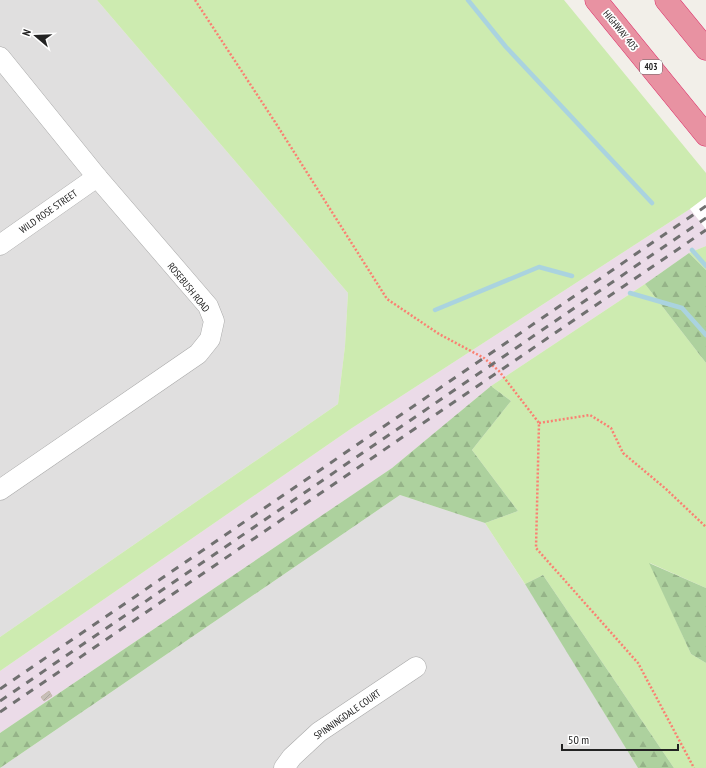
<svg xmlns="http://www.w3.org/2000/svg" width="706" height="768" viewBox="0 0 706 768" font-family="'PT Sans Narrow',sans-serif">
<defs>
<pattern id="forest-firs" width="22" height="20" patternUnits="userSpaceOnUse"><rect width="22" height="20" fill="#add19e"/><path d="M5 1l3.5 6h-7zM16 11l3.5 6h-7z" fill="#95b388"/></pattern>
<pattern id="building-hatch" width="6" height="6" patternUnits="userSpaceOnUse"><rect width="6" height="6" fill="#c7bfb8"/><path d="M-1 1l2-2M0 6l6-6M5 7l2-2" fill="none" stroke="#aba49e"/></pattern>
</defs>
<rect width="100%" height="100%" fill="#f2efe9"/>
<g fill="#e0dfdf">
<path d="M0,0H97L348,293L345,346L338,404L0,637Z"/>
<path d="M400,495L485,523L540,607L638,768H0Z"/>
</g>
<path fill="#ebdbe8" d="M690,209L706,229V246L689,253L645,284L491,386L392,468L0,733V671L352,428Z"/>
<g fill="#cdebb0">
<path d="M97,0H564L706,173V197L690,209L352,428L0,671V637L338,404L345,346L348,293Z"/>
<path d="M706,246V270L689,253Z"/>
<path d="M645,284L706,363V588L650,563L691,654L706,663V768H674L543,575L525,584L485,523L518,511L472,450L511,401L491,386Z"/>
</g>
<g fill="url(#forest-firs)">
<path d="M689,253L706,270V363L645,284Z"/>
<path d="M491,386L511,401L472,450L518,511L485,523L400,495L0,768V733L392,468Z"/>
<path d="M649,563L706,588V663L691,654Z"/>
<path d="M543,575L674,768H638L525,584Z"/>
</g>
<path fill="#fff" d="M706,197V229L690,209Z"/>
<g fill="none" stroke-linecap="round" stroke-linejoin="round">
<g stroke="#aad3df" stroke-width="4.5">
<path d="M468,0L506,47L652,203"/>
<path d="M692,250L706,266"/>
<path d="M630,293L682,308L706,335"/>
<path d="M435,310L539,267L572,276"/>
</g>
</g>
<path fill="url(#building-hatch)" stroke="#c4b6ab" d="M49,691L52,696L44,701L41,697Z"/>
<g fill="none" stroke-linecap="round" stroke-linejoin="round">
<g stroke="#a9a9a9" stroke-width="21">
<g id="minor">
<path d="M0,57L97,177L208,306L214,321L210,339L198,354L0,490"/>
<path d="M0,245L97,177"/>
<path d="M284,768L292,757L319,732L416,667"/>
</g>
</g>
<g stroke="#dc2a67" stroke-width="23">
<g id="highway">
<path d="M596,0L706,135"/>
<path d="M666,0L706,49"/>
</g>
</g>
<g stroke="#fa8072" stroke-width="2.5" stroke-dasharray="2 2" stroke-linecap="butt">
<path d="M195,0L275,122L387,299L439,334L484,358L499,371L539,423L536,548L638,663L694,768"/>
<path d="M539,423L590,415L611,428L623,453L666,489L706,527"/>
</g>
<use href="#minor" stroke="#fff" stroke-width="20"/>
<use href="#highway" stroke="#e892a2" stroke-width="22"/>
<g stroke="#707070" stroke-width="3" stroke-dasharray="8 8" stroke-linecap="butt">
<path d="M0,689L706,206"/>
<path d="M0,701L706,218"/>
<path d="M0,712L706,230"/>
</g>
</g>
<g text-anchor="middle" stroke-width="3.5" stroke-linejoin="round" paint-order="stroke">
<rect fill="#fff" stroke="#646464" stroke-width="1" x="640" y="60" width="22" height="14" rx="3"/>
<g font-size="9" font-weight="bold" fill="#222">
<text x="651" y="70">403</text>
</g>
<g font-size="10" fill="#222" stroke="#fff">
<text transform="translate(621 30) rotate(51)" y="4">HIGHWAY 403</text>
<text transform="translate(48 211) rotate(-35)" y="4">WILD ROSE STREET</text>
<text transform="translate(189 287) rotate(51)" y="4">ROSEBUSH ROAD</text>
<text transform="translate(347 714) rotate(-35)" y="4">SPINNINGDALE COURT</text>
</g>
</g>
<g transform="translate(36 36) rotate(289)" stroke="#ffffff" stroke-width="3" paint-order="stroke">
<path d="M0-3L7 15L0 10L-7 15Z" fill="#222222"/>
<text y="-6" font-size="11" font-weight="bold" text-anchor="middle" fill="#222222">N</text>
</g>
<path d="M562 744v6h116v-6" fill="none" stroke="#222222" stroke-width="2"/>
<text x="568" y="744" font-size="12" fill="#222222" stroke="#ffffff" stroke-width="3" paint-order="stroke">50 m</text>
</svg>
